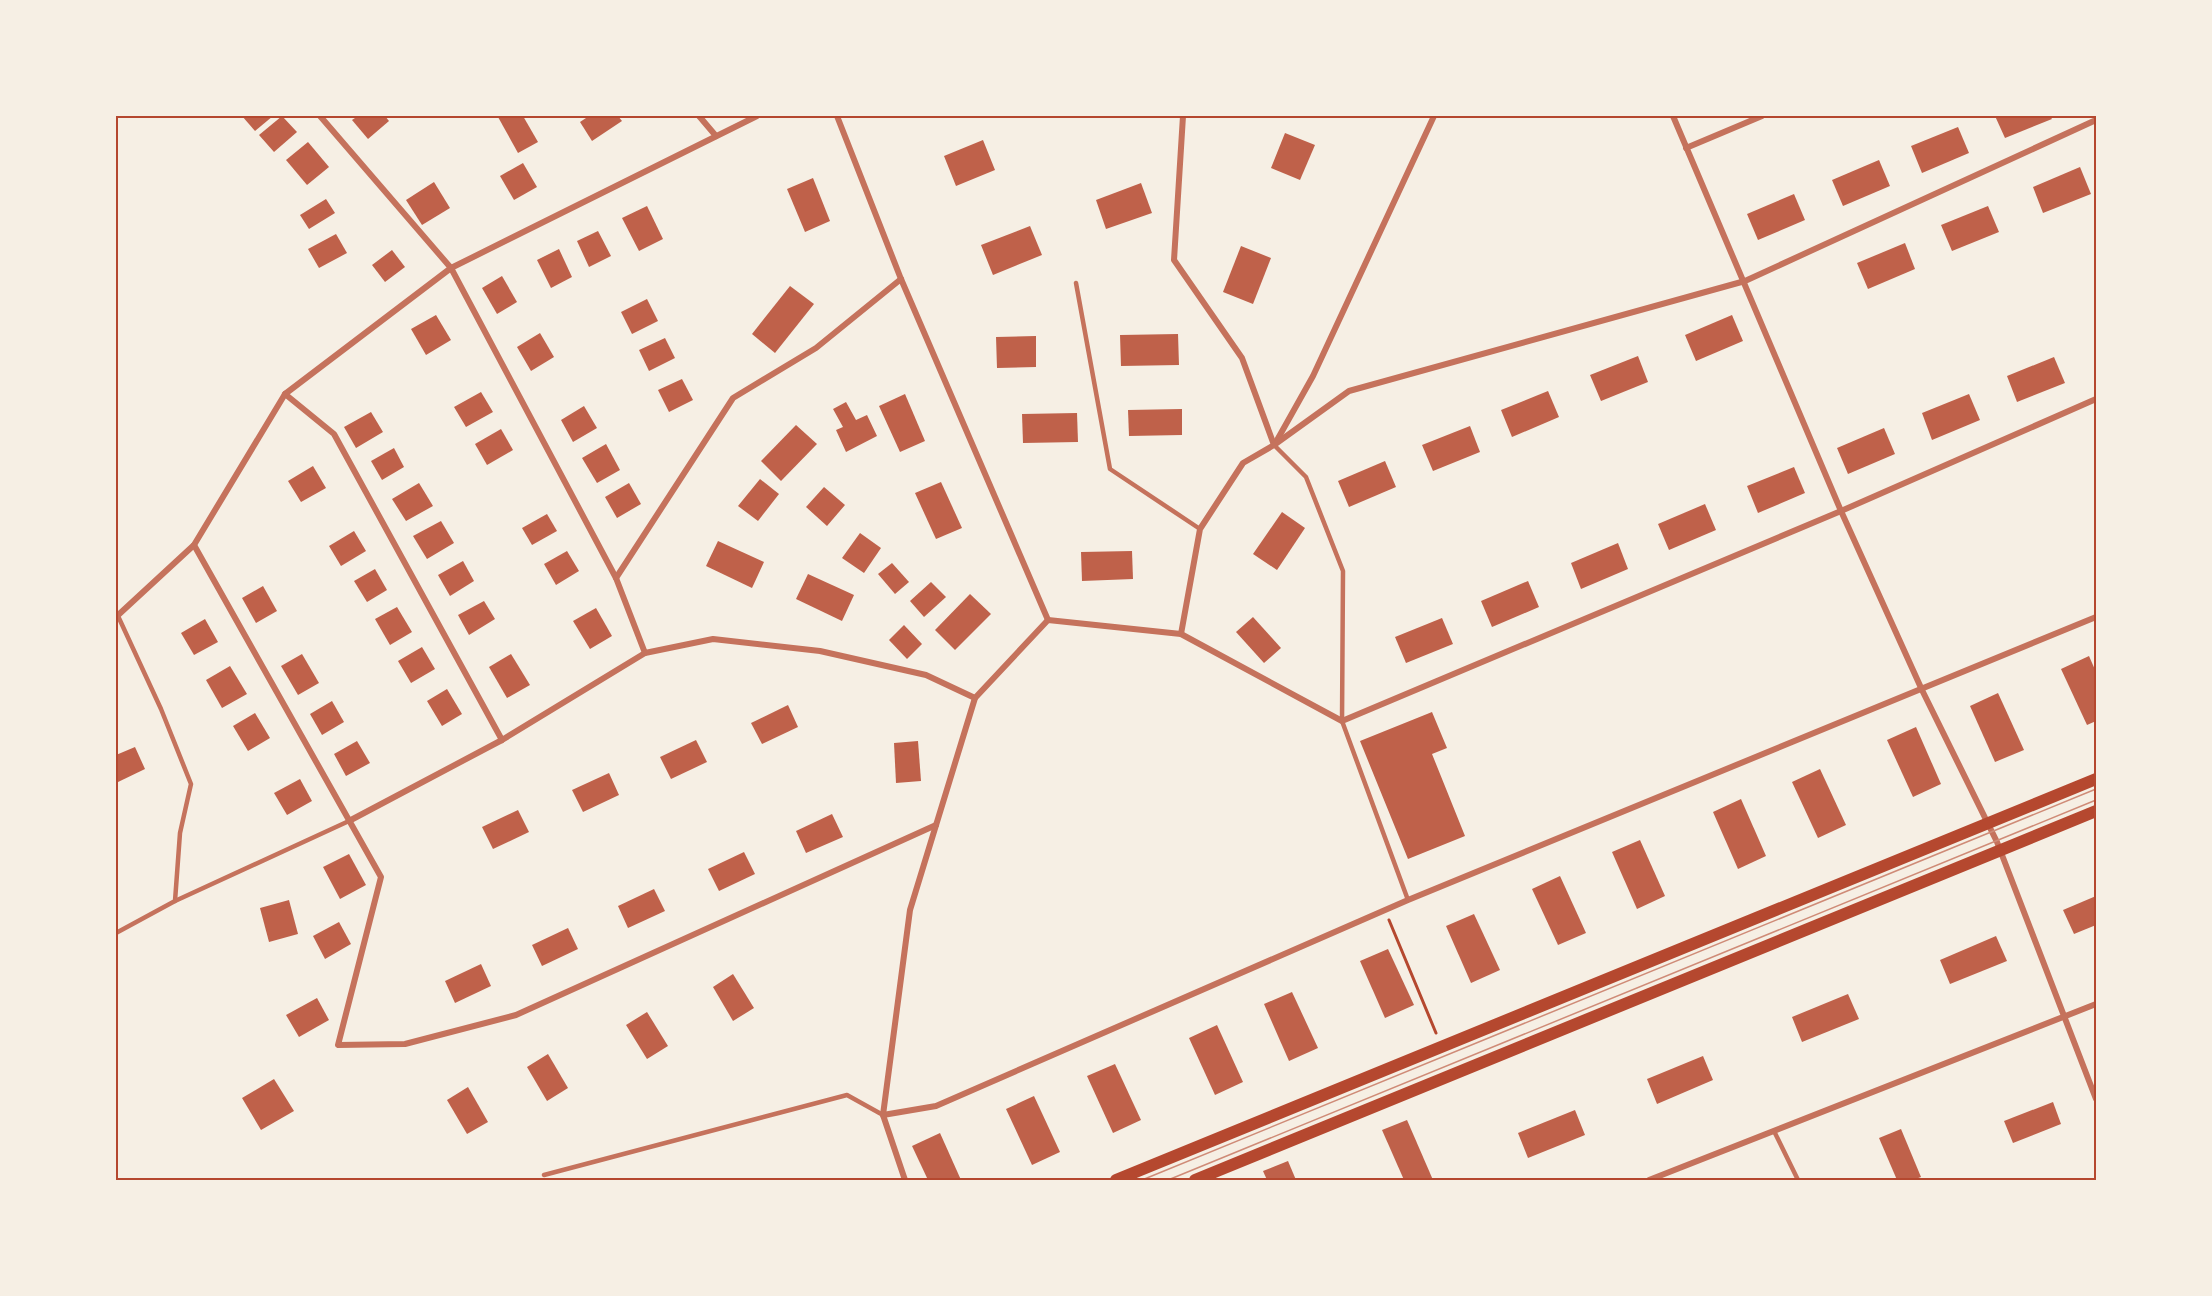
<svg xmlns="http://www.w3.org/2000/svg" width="2212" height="1296" viewBox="0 0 2212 1296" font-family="'Open Sans',sans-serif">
<rect width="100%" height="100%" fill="#f6efe4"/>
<g fill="#bf614a">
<path d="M242,116H273L255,131Z"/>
<path d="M282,116L297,132L274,152L259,135Z"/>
<path d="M358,116H385L389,121L368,139L352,120Z"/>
<path d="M501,116H523L538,142L518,153L498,117Z"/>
<path d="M589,116H618L622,121L592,141L580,122Z"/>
<path d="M1995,116H2050L2052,119L2005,138Z"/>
<path d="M1958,127L1969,153L1922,173L1911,146Z"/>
<path d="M1285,133L1315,145L1300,180L1271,168Z"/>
<path d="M983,140L995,170L956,186L944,156Z"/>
<path d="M308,142L329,167L307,185L286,160Z"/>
<path d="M1879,160L1890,186L1843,206L1832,180Z"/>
<path d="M523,163L537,187L514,200L500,176Z"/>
<path d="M2080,167L2091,194L2043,213L2033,187Z"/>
<path d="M813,178L830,221L805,232L787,189Z"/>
<path d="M434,182L450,208L422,225L406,200Z"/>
<path d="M1141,183L1152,213L1106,229L1096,200Z"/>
<path d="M1794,194L1805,220L1758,240L1747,214Z"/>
<path d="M326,199L335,213L309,229L300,215Z"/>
<path d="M647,206L663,239L639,251L622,218Z"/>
<path d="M1988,206L1999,232L1952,251L1941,225Z"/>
<path d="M1030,226L1042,255L993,275L981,245Z"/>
<path d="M598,231L611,256L589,267L577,241Z"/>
<path d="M336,234L347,253L319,268L308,249Z"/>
<path d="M1905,243L1915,269L1868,289L1857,263Z"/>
<path d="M1241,246L1271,258L1253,304L1223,292Z"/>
<path d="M559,249L572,277L551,288L537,260Z"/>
<path d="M392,250L405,267L385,282L372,265Z"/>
<path d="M502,276L517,302L497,314L482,288Z"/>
<path d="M790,286L814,304L775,353L752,334Z"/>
<path d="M647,299L658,321L632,334L621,312Z"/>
<path d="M436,315L451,340L426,355L411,329Z"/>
<path d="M1732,315L1743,341L1696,361L1685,335Z"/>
<path d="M540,333L554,357L531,371L517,347Z"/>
<path d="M1178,334L1179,365L1121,366L1120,335Z"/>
<path d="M1036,336V367L997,368L996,337Z"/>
<path d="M665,338L675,358L649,371L639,350Z"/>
<path d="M1638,356L1648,382L1601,401L1590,375Z"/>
<path d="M2054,357L2065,383L2017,402L2007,376Z"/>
<path d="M682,379L693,400L669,412L658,390Z"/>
<path d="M1548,391L1559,417L1512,437L1501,410Z"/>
<path d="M481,392L493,412L466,427L454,407Z"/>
<path d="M905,394L925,441L900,452L879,406Z"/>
<path d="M1969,394L1980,420L1932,440L1922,413Z"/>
<path d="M846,402L856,420L867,415L877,436L846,452L836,430L843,427L833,409Z"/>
<path d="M584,406L597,428L573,442L561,420Z"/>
<path d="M1182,409V435L1129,436L1128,410Z"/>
<path d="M371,412L383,432L356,448L344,427Z"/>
<path d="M1077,413L1078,442L1023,443L1022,414Z"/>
<path d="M796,425L817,444L781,481L761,461Z"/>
<path d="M1470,426L1480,452L1433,471L1422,445Z"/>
<path d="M1884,428L1895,454L1848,474L1837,448Z"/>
<path d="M501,429L513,450L487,465L475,444Z"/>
<path d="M606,444L620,470L597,483L582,458Z"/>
<path d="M394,448L404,467L382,480L371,461Z"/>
<path d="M1385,461L1396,487L1349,507L1338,481Z"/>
<path d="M313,466L326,488L301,502L288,481Z"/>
<path d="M1794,467L1805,493L1758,513L1747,486Z"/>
<path d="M760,479L779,494L758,521L738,506Z"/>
<path d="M941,482L962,528L936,539L915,493Z"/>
<path d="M419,483L433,506L406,521L392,499Z"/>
<path d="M629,483L641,504L617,518L605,497Z"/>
<path d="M824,487L845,505L827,526L806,507Z"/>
<path d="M1705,504L1716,530L1669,550L1658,524Z"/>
<path d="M1282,512L1305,528L1277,570L1253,554Z"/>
<path d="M547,514L557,531L532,545L522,528Z"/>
<path d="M441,521L454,543L427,559L413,536Z"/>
<path d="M354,531L366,551L341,566L329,546Z"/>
<path d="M860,533L881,548L864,573L842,558Z"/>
<path d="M718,541L764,562L752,588L706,566Z"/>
<path d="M1618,543L1628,569L1581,589L1571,563Z"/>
<path d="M567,551L579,571L556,585L544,564Z"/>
<path d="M1132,551L1133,579L1082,581L1081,552Z"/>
<path d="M463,561L474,581L450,596L438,575Z"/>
<path d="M892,563L909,582L895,594L878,574Z"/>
<path d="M375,569L387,590L367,602L354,581Z"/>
<path d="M808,574L854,595L842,621L796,599Z"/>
<path d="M1528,581L1539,607L1492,627L1481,601Z"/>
<path d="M931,582L946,597L924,617L910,601Z"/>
<path d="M263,586L277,611L256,623L242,598Z"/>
<path d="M970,594L991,614L955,650L935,630Z"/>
<path d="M484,601L495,619L469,635L458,615Z"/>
<path d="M397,607L412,632L390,645L375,619Z"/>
<path d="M596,608L612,636L590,649L573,621Z"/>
<path d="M1253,617L1281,648L1264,663L1236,632Z"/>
<path d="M1442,618L1453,644L1406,663L1395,637Z"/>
<path d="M205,619L218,642L194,655L181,633Z"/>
<path d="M904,625L922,644L907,659L889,640Z"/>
<path d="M422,647L435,669L411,683L398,661Z"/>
<path d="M302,654L319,683L298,695L281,666Z"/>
<path d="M511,654L530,685L507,698L489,667Z"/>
<path d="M2089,656L2096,672V721L2087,725L2061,669Z"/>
<path d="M230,666L247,694L222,708L206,680Z"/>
<path d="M447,689L462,714L442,726L427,701Z"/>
<path d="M1998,693L2024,750L1995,762L1970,706Z"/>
<path d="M332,701L344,722L322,735L310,714Z"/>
<path d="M788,705L798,727L762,744L751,723Z"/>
<path d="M1432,712L1447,748L1432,754L1465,836L1408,859L1360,741Z"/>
<path d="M255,713L270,738L248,751L233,726Z"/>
<path d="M1916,727L1941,784L1913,797L1887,740Z"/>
<path d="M696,740L707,762L671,779L660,757Z"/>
<path d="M357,741L370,763L346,776L334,754Z"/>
<path d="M918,741L921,781L896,783L894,743Z"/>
<path d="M135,747L145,769L116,783V755Z"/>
<path d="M1820,769L1846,825L1818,838L1792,782Z"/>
<path d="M609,773L619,795L583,812L572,790Z"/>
<path d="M300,779L312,801L287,815L274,793Z"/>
<path d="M1741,799L1766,856L1738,869L1713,812Z"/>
<path d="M518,810L529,832L493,849L482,827Z"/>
<path d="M832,814L843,837L806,853L796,831Z"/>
<path d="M1640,840L1665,896L1637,909L1612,852Z"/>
<path d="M744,852L755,874L719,891L708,869Z"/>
<path d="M349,854L366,885L340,899L323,867Z"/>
<path d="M1560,876L1586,933L1558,945L1532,889Z"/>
<path d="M654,889L665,911L628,928L618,906Z"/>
<path d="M2096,896V925L2074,934L2063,910Z"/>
<path d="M289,900L298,934L269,942L260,908Z"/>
<path d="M1474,914L1500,970L1471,983L1446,926Z"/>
<path d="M339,922L351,944L325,959L313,936Z"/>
<path d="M568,928L578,949L542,966L532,945Z"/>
<path d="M1996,936L2007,961L1950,984L1940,960Z"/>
<path d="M1388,949L1414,1005L1385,1018L1360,961Z"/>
<path d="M481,964L491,986L455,1003L445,981Z"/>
<path d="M733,974L754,1008L733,1021L713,987Z"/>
<path d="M1292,992L1318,1048L1289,1061L1264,1004Z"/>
<path d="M1848,994L1859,1019L1802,1042L1792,1017Z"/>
<path d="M317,998L329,1020L299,1037L286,1015Z"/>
<path d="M647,1012L668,1046L647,1059L626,1025Z"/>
<path d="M1217,1025L1243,1082L1215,1095L1189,1038Z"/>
<path d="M548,1054L568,1088L547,1101L527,1067Z"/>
<path d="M1703,1056L1713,1080L1657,1104L1647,1079Z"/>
<path d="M1115,1064L1141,1120L1113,1133L1087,1076Z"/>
<path d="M274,1079L294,1111L261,1130L242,1098Z"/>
<path d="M468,1087L488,1122L467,1134L447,1100Z"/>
<path d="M1034,1096L1060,1152L1032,1165L1006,1109Z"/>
<path d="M2053,1102L2061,1124L2013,1143L2004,1121Z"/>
<path d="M1575,1110L1585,1135L1528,1158L1518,1133Z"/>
<path d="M1407,1120L1433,1180H1404L1382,1130Z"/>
<path d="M1901,1129L1921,1177L1913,1180H1897L1879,1138Z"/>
<path d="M940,1133L961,1180H928L912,1146Z"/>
<path d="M1288,1161L1296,1180H1267L1263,1171Z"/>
</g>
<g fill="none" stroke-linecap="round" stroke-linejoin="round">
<path stroke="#b5482f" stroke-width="3" d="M1389,920L1436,1033"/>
<g stroke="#c5725c" stroke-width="4.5">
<path d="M1076,283L1110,469L1200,529"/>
<path d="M1274,445L1306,477L1343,571L1342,721L1408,900"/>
<path d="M175,901L349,821"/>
<path d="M116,933L175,901L180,833L191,784L161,709L118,616"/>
<path d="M1774,1131L1798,1180"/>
<path d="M544,1175L847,1095L883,1115"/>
</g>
<g stroke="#c5725c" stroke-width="6">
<path d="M320,116L451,268L616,578L645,653"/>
<path d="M699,116L716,136"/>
<path d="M837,116L901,279L1048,620"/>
<path d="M1183,116L1174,260L1242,358L1274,445"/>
<path d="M1673,116L1841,511L1922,690L1997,842L2096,1099"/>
<path d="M1686,148L1762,116"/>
<path d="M285,394L334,434L502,740"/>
<path d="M1276,442L1313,376L1434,116"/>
<path d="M194,545L381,877L338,1045L405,1044L516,1015L936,825"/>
<path d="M616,578L733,398L816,348L901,279"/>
<path d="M116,617L194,545L285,394L451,268L757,116"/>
<path d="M1181,634L1200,529L1243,463L1274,445L1349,391L1745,281L2096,120"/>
<path d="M349,821L502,740L645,653L713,639L820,651L926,675L975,698"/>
<path d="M883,1115L936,1106L1408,900L2096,617"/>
<path d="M905,1180L883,1115L910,910L975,698L1048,620L1181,634L1342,721L1841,511L2096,399"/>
<path d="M1649,1180L2096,1004"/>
</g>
<g stroke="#b5482f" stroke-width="12">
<path d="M1116,1180L2096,779"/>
<path d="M1195,1180L2096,811"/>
</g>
<g stroke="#cf8b77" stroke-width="1.5">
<path d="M1142,1180L2096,789"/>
<path d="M1168,1180L2096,800"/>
</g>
</g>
<rect width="2212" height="1296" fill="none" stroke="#f6efe4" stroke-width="234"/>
<rect x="117" y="117" width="1978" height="1062" fill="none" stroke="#b5482f" stroke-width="2"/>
</svg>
